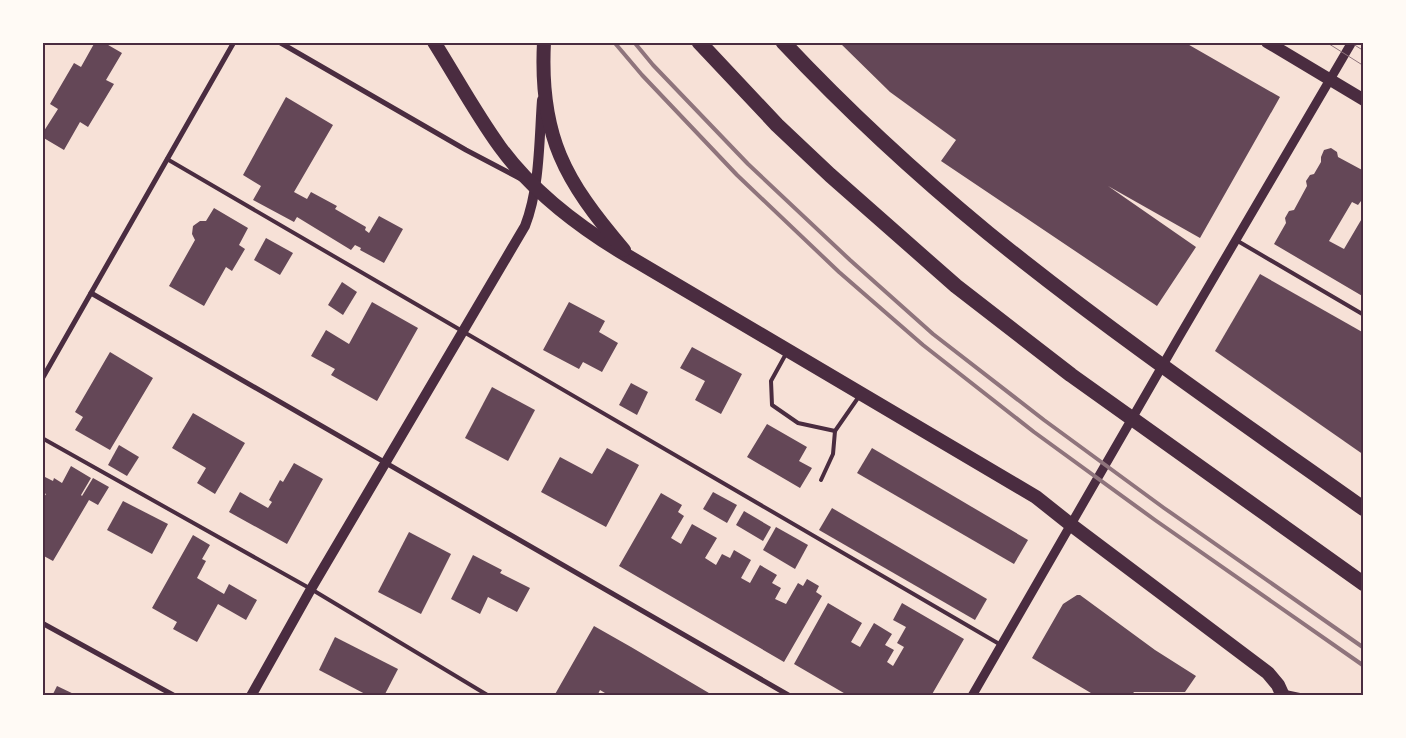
<svg xmlns="http://www.w3.org/2000/svg" width="1406" height="738" viewBox="0 0 1406 738" font-family="'Open Sans',sans-serif">
<rect width="100%" height="100%" fill="#f7e1d7"/>
<g fill="#644757">
<path d="M95,42H103L122,53L106,80L114,84L88,127L80,122L64,150L42,137V134L58,109L50,104L74,63L81,67Z"/>
<path d="M839,42H1184L1280,97L1200,238L1108,186L1196,247L1157,306L941,161L956,140L890,92Z"/>
<path d="M286,97L333,125L294,192L307,199L311,192L337,206L335,209L366,227L365,230L369,233L379,216L403,229L384,263L360,250L361,248L355,245L351,250L297,217L294,222L253,200L261,186L243,175Z"/>
<path d="M1331,148L1337,152L1338,157L1364,171V197L1358,205L1352,202L1329,241L1344,249L1364,215V297L1274,244L1286,223L1285,218L1289,211L1294,210L1307,186L1306,181L1310,175L1314,174L1321,162V157L1324,150Z"/>
<path d="M214,208L248,228L239,245L245,249L232,271L226,267L204,306L169,286L195,240L192,234L193,226L200,221H206Z"/>
<path d="M266,238L293,253L280,275L254,260Z"/>
<path d="M1260,274L1364,333V455L1215,351Z"/>
<path d="M342,282L357,292L343,315L328,305Z"/>
<path d="M372,302L418,328L377,401L331,375L335,369L311,356L326,330L349,344Z"/>
<path d="M569,302L605,321L599,332L618,343L602,372L583,362L579,369L543,350Z"/>
<path d="M692,347L742,374L721,414L695,400L705,381L680,368Z"/>
<path d="M110,352L153,378L110,450L75,430L83,417L75,412Z"/>
<path d="M631,383L648,392L637,415L619,405Z"/>
<path d="M492,387L535,410L508,461L465,438Z"/>
<path d="M193,413L245,443L215,494L197,483L206,468L172,448Z"/>
<path d="M767,424L807,447L799,461L812,468L800,488L747,457Z"/>
<path d="M119,445L139,457L127,476L108,465Z"/>
<path d="M607,448L639,465L606,527L541,492L560,457L592,474Z"/>
<path d="M872,448L1028,540L1014,564L857,473Z"/>
<path d="M294,463L323,479L287,544L229,512L240,492L268,508L272,502L269,500L280,480L283,482Z"/>
<path d="M71,466L91,478L81,495L82,496L93,478L109,487L98,505L89,500L53,561L42,555V500L46,494L42,492V481L45,477L53,481L54,478L62,483Z"/>
<path d="M713,492L737,505L727,523L703,509Z"/>
<path d="M661,493L682,505L678,512L684,516L671,538L681,544L692,524L717,538L705,558L716,565L722,554L730,558L734,550L751,560L741,578L750,583L760,565L777,575L772,583L781,588L775,599L786,604L798,583L803,586L807,579L819,586L816,592L822,596L784,662L619,566Z"/>
<path d="M123,501L168,524L152,554L107,530Z"/>
<path d="M832,508L987,599L975,620L819,530Z"/>
<path d="M744,511L771,527L763,541L736,525Z"/>
<path d="M776,527L808,545L795,569L763,550Z"/>
<path d="M409,532L451,554L421,614L378,592Z"/>
<path d="M193,535L210,545L202,559L206,561L197,578L224,594L229,584L257,600L246,620L218,604L197,642L173,629L177,622L152,608Z"/>
<path d="M473,555L502,570L500,573L530,588L517,612L488,597L480,614L451,599Z"/>
<path d="M1077,595H1080L1155,650L1196,676L1185,692H1134L1131,696H1096L1032,658L1063,604Z"/>
<path d="M828,603L862,623L851,642L860,647L874,623L892,634L885,645L894,650L887,662L893,666L904,647L897,643L906,627L893,620L902,603L964,639L931,696H849L794,664Z"/>
<path d="M594,626L631,647L714,696H610L600,690L597,696H554Z"/>
<path d="M335,637L398,669L384,696H369L319,670Z"/>
<path d="M57,686L78,696H52Z"/>
</g>
<g fill="none" stroke-linecap="round" stroke-linejoin="round">
<g stroke="#4a2c40" stroke-width="4">
<path d="M167,159L1001,645"/>
<path d="M1236,240L1364,315"/>
<path d="M787,352L771,381L772,405L798,423L835,431"/>
<path d="M42,438L311,589L489,696"/>
<path d="M821,480L833,454L835,431L860,395"/>
</g>
<g stroke="#4a2c40" stroke-width="5">
<path d="M279,42L466,150L521,179"/>
<path d="M91,293L790,696"/>
<path d="M42,379L234,42"/>
<path d="M42,623L175,696"/>
<path d="M1283,692L1302,696"/>
</g>
<path stroke="#4a2c40" stroke-width="9" d="M972,696L1179,337L1352,42"/>
<path stroke="#4a2c40" stroke-width="10" d="M251,696L311,589L525,226C540,187 539,141 542,100"/>
<path stroke="#4a2c40" stroke-width="12" d="M1267,42L1364,100"/>
<g stroke="#4a2c40" stroke-width="14">
<path d="M434,42C456,77 476,114 500,147C532,191 575,224 621,252L1036,497L1070,524L1268,673L1278,685L1283,696"/>
<path d="M544,42C539,136 565,181 624,250"/>
</g>
<g stroke="#4a2c40" stroke-width="15">
<path d="M699,42L777,125L830,175L956,286L1071,375L1364,584"/>
<path d="M783,42C847,110 916,174 988,233C1109,331 1237,419 1364,509"/>
</g>
<g stroke="#8f747c" stroke-width="1">
<path d="M1326,42L1364,66"/>
<path d="M1350,42L1364,51"/>
</g>
<g stroke="#8f747c" stroke-width="4">
<path d="M614,42L642,75L737,175L839,272L923,345L1034,432L1155,520L1364,666"/>
<path d="M634,42L653,65L748,164L850,260L933,334L1044,420L1164,508L1364,648"/>
</g>
</g>
<rect width="1406" height="738" fill="none" stroke="#fffaf5" stroke-width="88"/>
<rect x="44" y="44" width="1318" height="650" fill="none" stroke="#4a2c40" stroke-width="2"/>
</svg>
